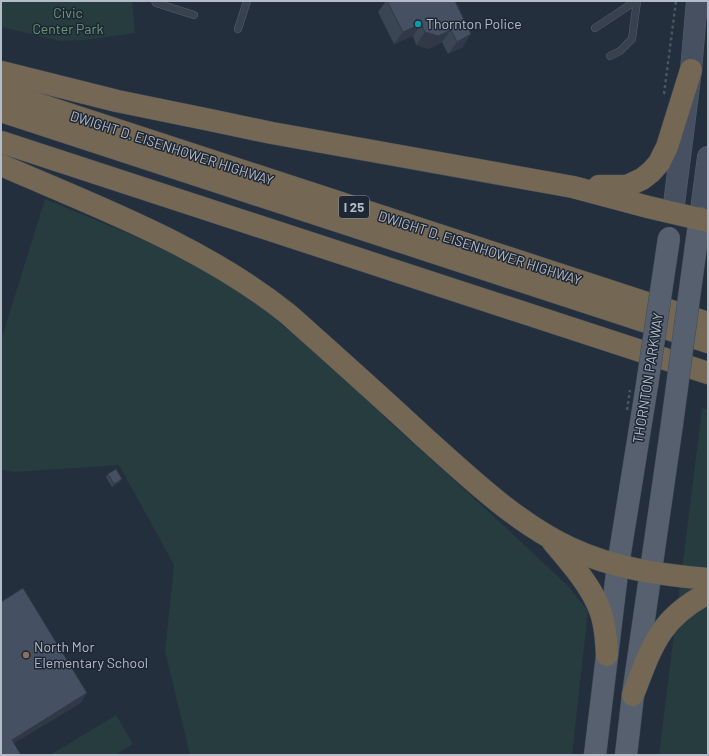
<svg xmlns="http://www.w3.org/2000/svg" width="709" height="756" viewBox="0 0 709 756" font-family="Barlow,sans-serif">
<rect width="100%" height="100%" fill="#242f3e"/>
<g fill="#263c3f">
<path d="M1,1H132L135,33L84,40L60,41L1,27Z"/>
<path d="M45,199L170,251L241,291L329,363L393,425L501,523L568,586L588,611L572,755H190L165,651L174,565L119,465L15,472L1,470V335L3,334Z"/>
<path d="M702,408L708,410V755H659Z"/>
<path d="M116,715L133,744L115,755H50Z"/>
</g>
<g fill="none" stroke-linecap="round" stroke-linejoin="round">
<g stroke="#565f6c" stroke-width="8">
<g id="lane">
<path d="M155,1L156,3L194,15"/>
<path d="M595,28L636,1"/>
<path d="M238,29L247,1"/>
<path d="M610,56L620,51L632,39L637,1"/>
</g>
</g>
<g stroke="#565f6c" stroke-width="22">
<g id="secondary">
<path d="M673,212L691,70L697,1"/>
<path d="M700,218L708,157"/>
</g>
</g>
<g stroke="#414a57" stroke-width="23">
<g id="primary">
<path d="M696,246L700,218"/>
<path d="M595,755L618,565L647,385"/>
<path d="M626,755L633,695L672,424"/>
</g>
</g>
<g stroke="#434c59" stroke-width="23">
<g id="highway">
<path d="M1,72L117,101L210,120L272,133L573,187L648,207L708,221"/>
<path d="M1,92L708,323"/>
<path d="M1,111L708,342"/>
<path d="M1,142L708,373"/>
<path d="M1,165C100,208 203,246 288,314C334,355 380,396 425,438C470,478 515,522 570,548C612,568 661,575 708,579"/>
<path d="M599,186H627L642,179L651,172L659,163L667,147L691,70"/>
<path d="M553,542C569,561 587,581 597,603C605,619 606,638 607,655"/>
<path d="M633,695C652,646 659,619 708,593"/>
</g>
</g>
<path stroke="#44595c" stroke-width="2.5" stroke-dasharray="3 3" stroke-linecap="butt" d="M664,94L676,1"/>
<use href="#lane" stroke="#38414e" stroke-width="7"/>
<use href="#secondary" stroke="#465061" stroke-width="21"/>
<use href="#primary" stroke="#56606e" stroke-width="22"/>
<use href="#highway" stroke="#746855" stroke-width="22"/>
<g stroke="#414a57" stroke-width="23" stroke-linecap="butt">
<g id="primary-bridge">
<path d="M647,385L669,238"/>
<path d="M672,424L696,246"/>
</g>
</g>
<path stroke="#44595c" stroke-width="2.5" stroke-dasharray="3 3" stroke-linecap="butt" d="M627,410L630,390"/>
<use href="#primary-bridge" stroke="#56606e" stroke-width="22"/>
</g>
<g fill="#3b4654">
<path d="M386,1H455L463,47L448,54L442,42L429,49L416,45L413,36L394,44L378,12Z"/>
<path d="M108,474L120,482L112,487L106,477Z"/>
</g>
<g fill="#303945">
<path d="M421,24L413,36L394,44L403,32Z"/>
<path d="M451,30L442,42L429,49L416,45L425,32Z"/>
<path d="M471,34L463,47L448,54L457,42Z"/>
<path d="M122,479L120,482L112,487L114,484Z"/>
<path d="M87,693L81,703L5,749L12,740Z"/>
</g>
<g fill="#455162" stroke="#303945">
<path d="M387,1H455L471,34L457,42L451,30L438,36L425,32L421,24L403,32Z"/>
<path d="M116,469L122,479L114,484L108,474Z"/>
<path d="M23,588L87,693L12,740L21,755H1V602Z"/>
</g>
<circle fill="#0f9aa8" stroke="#1d2633" stroke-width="1.5" cx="418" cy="24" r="4"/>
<circle fill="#8d6e63" stroke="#1d2633" stroke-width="1.5" cx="26" cy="655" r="4"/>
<g text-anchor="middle" stroke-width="3" stroke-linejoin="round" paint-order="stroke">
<rect fill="#1d2633" stroke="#878f9c" stroke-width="1" x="339" y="196" width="30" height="22" rx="3"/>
<g font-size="13" font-weight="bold" fill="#b4bcc9">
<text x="354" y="212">I 25</text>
</g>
<g font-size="14" fill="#6b9a76" stroke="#1d2633">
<text x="68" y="18">Civic<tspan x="68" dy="16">Center Park</tspan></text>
</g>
<g font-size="14" fill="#b4bcc9" stroke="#1d2633" text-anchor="start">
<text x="426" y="29">Thornton Police</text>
<text x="34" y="652">North Mor<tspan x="34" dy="16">Elementary School</tspan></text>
</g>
<g font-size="14" fill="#b4bcc9" stroke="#1d2633">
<text transform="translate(172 148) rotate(18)" y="5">DWIGHT D. EISENHOWER HIGHWAY</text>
<text transform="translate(480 248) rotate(18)" y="5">DWIGHT D. EISENHOWER HIGHWAY</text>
<text transform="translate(648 378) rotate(-81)" y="5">THORNTON PARKWAY</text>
</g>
</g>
<rect width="709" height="756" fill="none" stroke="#b4bcc9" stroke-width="4"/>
</svg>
